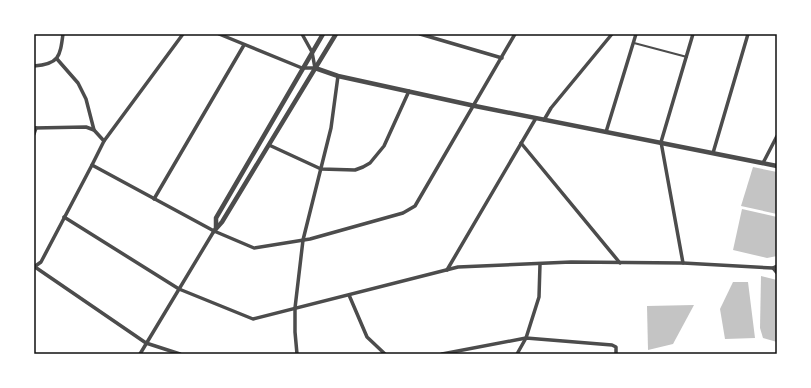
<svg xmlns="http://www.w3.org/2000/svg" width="811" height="388" viewBox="0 0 811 388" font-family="Helvetica,sans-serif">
<rect width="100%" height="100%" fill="#fff"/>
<g fill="#c4c4c4">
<path d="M753,167L777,172V214L741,206Z"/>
<path d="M742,209L777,217V256L767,258L733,250Z"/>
<path d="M761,276L777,280V342L763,338L760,328Z"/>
<path d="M733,282H748L755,338L725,339L720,309Z"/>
<path d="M694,305L673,344L648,350L647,306Z"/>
</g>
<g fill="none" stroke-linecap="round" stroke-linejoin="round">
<path stroke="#4c4c4c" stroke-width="2" d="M634,43L687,57"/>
<g stroke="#4c4c4c" stroke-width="3.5">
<path d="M219,34L302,68H315L312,52L302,34"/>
<path d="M420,34L502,58"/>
<path d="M57,59L78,83L86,99L94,130"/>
<path d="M34,66C59,64 60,57 63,34"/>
<path d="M544,120L551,108L612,34"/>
<path d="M34,128L86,127L94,130L104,141"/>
<path d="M606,132L636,34"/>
<path d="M34,134L36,128"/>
<path d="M521,143L620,263"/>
<path d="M269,145L321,169L355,170L363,167L370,163L384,146L409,91"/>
<path d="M713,153L748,34"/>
<path d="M763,163L777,136"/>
<path d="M92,165L104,141L183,34"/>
<path d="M154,199L244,45"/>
<path d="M64,217L179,289L253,319L458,267L571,262L683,263L773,268L777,266"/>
<path d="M683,263L661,142L693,34"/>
<path d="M34,267L41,262L92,165L214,231L254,248L310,239L403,213L415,206L515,34"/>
<path d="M35,267L146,343L180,354"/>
<path d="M773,268L777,273"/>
<path d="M447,270L536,118"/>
<path d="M349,295L367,337L385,354"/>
<path d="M140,354L214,231"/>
<path d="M297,354L295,332V308L303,240L331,128L338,76"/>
<path d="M442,354L526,338L612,345L616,347V354"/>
<path d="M517,354L526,338L539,297L540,264"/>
</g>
<g stroke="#4c4c4c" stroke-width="4.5">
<path d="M315,68L338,76L475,106L777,166"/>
<path d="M216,228V218L323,34"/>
<path d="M214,231L222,222L336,34"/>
</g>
</g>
<rect width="811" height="388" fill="none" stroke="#ffffff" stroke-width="70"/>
<rect x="35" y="35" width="741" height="318" fill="none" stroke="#111" stroke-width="1.5"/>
</svg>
